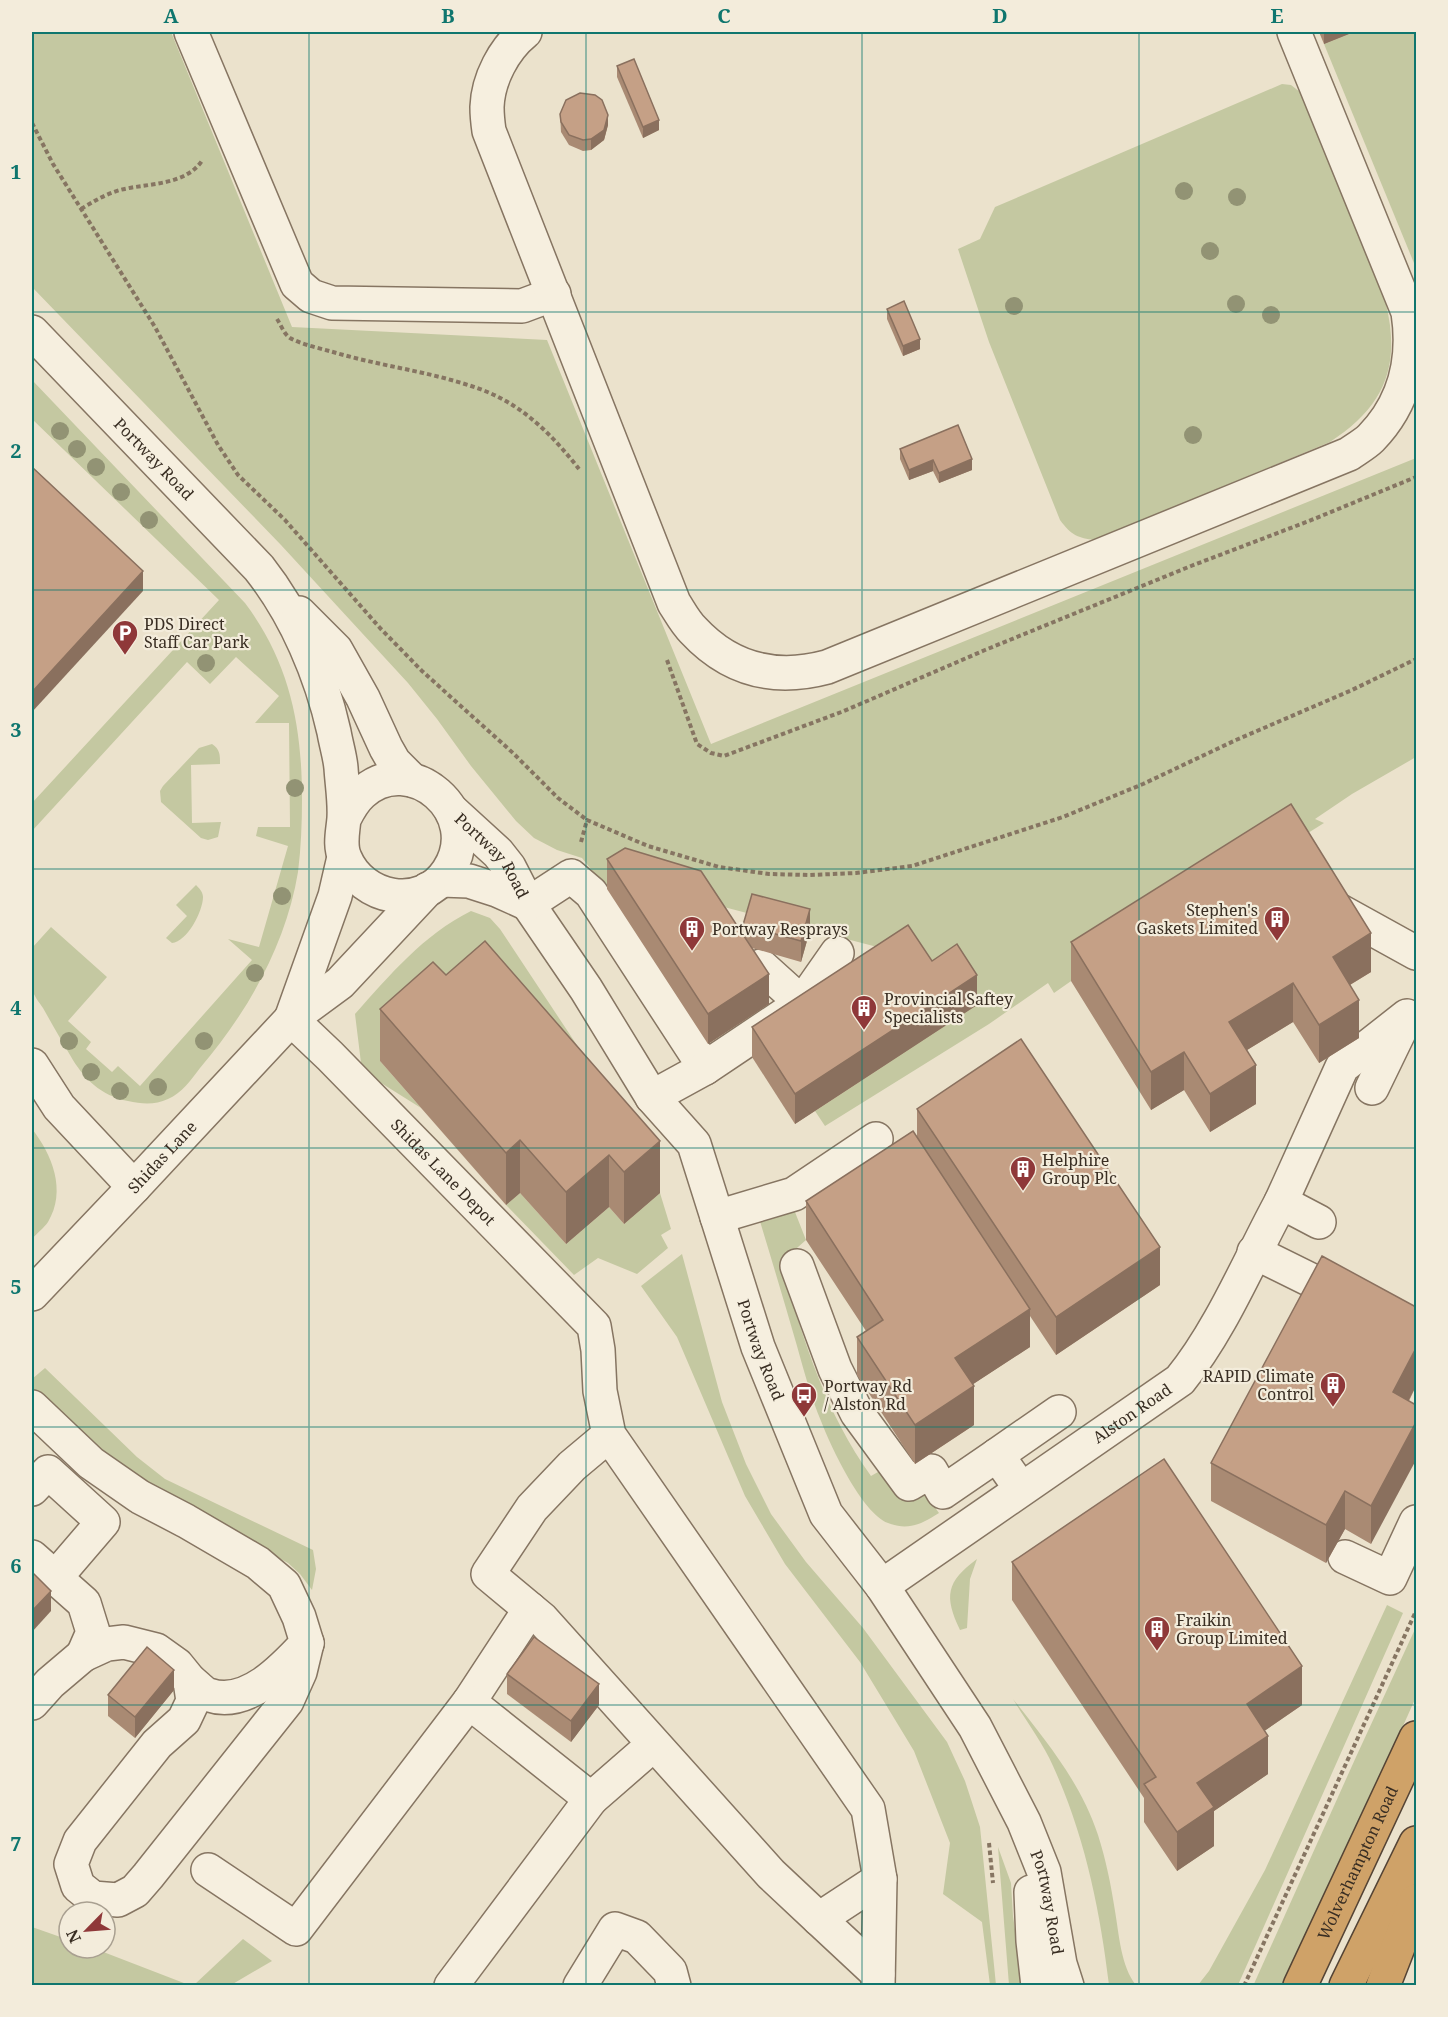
<svg xmlns="http://www.w3.org/2000/svg" width="1448" height="2017" viewBox="0 0 1448 2017" font-family="'Noto Serif',serif">
<rect width="100%" height="100%" fill="#ebe2cc"/>
<g fill="#c4c8a1">
<path d="M32,32H171L292,327L547,340L711,744L1416,458V757L1352,794L1315,819L1324,823L1074,979L1054,993L1048,983L989,1024L825,1126L815,1111L976,1005L908,955L701,901L607,889L582,858L557,850L534,838L516,821L471,766L437,719L408,683L281,545L32,287Z"/>
<path d="M1354,32H1416V268L1324,44Z"/>
<path d="M1282,84L1291,85L1300,92L1386,304C1401,367 1384,407 1330,442L1095,540C1078,538 1071,535 1060,520L989,342L958,249L980,239L995,207Z"/>
<path d="M32,380L245,603C290,663 302,726 302,799C302,823 301,848 298,872C286,945 247,1013 200,1068C191,1080 182,1093 168,1099C155,1105 142,1104 128,1101C101,1096 83,1078 70,1055C61,1040 52,1024 43,1008C39,1002 33,995 32,988C28,977 31,960 32,948L51,927L107,977L68,1021L91,1042L86,1049L112,1072L118,1066L140,1086L252,960L228,939L259,947L288,846L256,836L258,827H290L289,723H255L279,696L236,657L210,684L187,662L32,831V803L219,600L32,419Z"/>
<path d="M212,744C220,749 220,755 220,764L191,765L192,823L221,822L218,837L208,840L201,838L161,802L160,791L163,786L199,748Z"/>
<path d="M196,885C199,888 203,892 203,897C203,911 187,942 172,943L166,938L187,916L176,905Z"/>
<path d="M471,911L490,918L500,929L600,1080L660,1193L671,1229L661,1235L668,1248L637,1274L598,1258L574,1275L506,1205L520,1193L566,1244L609,1207L624,1224L660,1193L380,1061L421,1108L362,1071L355,1014C390,975 423,935 471,911Z"/>
<path d="M32,1129C52,1154 67,1191 48,1222C44,1228 37,1233 32,1239Z"/>
<path d="M793,1207L806,1240L781,1262C803,1339 824,1410 871,1476L885,1468C910,1483 922,1488 939,1513C922,1524 908,1531 888,1523C862,1513 831,1447 821,1421C811,1397 804,1371 797,1346C785,1304 772,1261 759,1218Z"/>
<path d="M682,1254L722,1402L746,1464L771,1514L806,1562L863,1628L947,1742L965,1781L980,1827L996,1985H990L982,1922L943,1894L950,1843L914,1751L860,1662L785,1564L745,1496L677,1337L641,1286Z"/>
<path d="M45,1368L137,1457L165,1479L313,1550L316,1569L312,1590L300,1574L288,1563L169,1498L89,1442L32,1389V1379Z"/>
<path d="M977,1559L970,1579L967,1628L960,1630C944,1596 946,1582 977,1559Z"/>
<path d="M1387,1605L1403,1613L1238,1985H1198L1209,1971L1265,1870Z"/>
<path d="M1416,1627V1697L1287,1985L1253,1986L1356,1757Z"/>
<path d="M1013,1699C1046,1741 1081,1783 1098,1835C1106,1860 1111,1885 1115,1911C1119,1934 1121,1967 1136,1985H1109C1100,1910 1085,1836 1053,1766C1043,1743 1026,1721 1013,1699Z"/>
<path d="M998,1847L1011,1883L1013,1916L1023,1985H1009Z"/>
<path d="M32,1927L69,1940V1948H93L189,1985H37L32,1982Z"/>
<path d="M243,1939L272,1961L231,1985H194Z"/>
</g>
<g fill="none" stroke-linecap="round" stroke-linejoin="round">
<g stroke="#867562" stroke-width="36">
<g id="minor">
<path d="M191,32L297,284L311,296L332,303L522,306L554,294"/>
<path d="M525,32C504,49 488,79 487,107C487,115 488,124 489,131L674,603C680,612 685,622 693,630C730,670 775,681 827,667L1349,454C1356,449 1365,444 1371,438C1405,403 1415,358 1408,312L1294,32"/>
<path id="s1" d="M32,332L259,568C296,615 321,674 334,732C336,744 340,756 341,768C342,784 345,802 344,818C343,832 339,845 345,858C362,899 421,912 448,871C486,813 410,749 362,793C354,800 349,809 344,819"/>
<path d="M299,613L336,650L363,698L386,748L394,762L412,780"/>
<path id="s2" d="M451,810L498,853L509,867L528,904L586,989L652,1097L694,1144L758,1347L826,1514L882,1586L975,1727L1024,1822L1044,1872L1060,1964L1067,1986"/>
<path d="M441,880L469,881L497,890L528,904"/>
<path d="M528,904L571,876L591,893L705,1068L652,1097"/>
<path d="M1340,911L1416,953"/>
<path d="M761,966L802,1003"/>
<path id="s3" d="M291,1019L330,1056L594,1326L598,1350L600,1391L609,1435L868,1809L880,1879L819,1919L771,1874L542,1619L488,1574L532,1508L572,1466L609,1435"/>
<path d="M291,1019L335,896L344,857"/>
<path d="M32,1065L59,1107L134,1187"/>
<path d="M705,1068L802,1003L837,953"/>
<path d="M1372,1088L1404,1022"/>
<path d="M1281,1202L1342,1067L1407,1016"/>
<path d="M717,1217L794,1194L876,1139"/>
<path d="M1254,1252L1416,1332"/>
<path d="M797,1266L835,1369L857,1413L909,1484L931,1471L943,1492L997,1455L1021,1489"/>
<path id="s4" d="M32,1294L134,1187L291,1019L340,983L428,889"/>
<path d="M32,1407L91,1463L140,1497L186,1521L258,1563L284,1585L299,1617L307,1643C284,1668 247,1708 209,1695C202,1693 196,1685 190,1681"/>
<path d="M997,1455L1059,1412"/>
<path d="M32,1489L48,1472L103,1522L55,1578"/>
<path d="M32,1557L84,1603L93,1632L83,1655L107,1644L124,1642L156,1650L177,1665L190,1681L193,1701L184,1720L157,1744L80,1841L71,1864L78,1886L93,1898L118,1900L135,1891L148,1876L287,1701L300,1672L307,1643"/>
<path d="M1345,1557L1390,1578L1416,1522"/>
<path id="s5" d="M882,1586L1180,1380C1221,1330 1250,1259 1281,1202L1319,1222"/>
<path d="M469,1702L530,1609"/>
<path d="M32,1703L50,1683L83,1655"/>
<path d="M591,1799L653,1745"/>
<path d="M208,1870L296,1929L469,1702L591,1799L451,1986"/>
<path d="M1031,1892L1033,1941L1038,1986"/>
<path d="M819,1919L878,1974"/>
<path d="M580,1986L615,1929L637,1937L670,1971L674,1986"/>
<path d="M878,1986L880,1879"/>
</g>
</g>
<g stroke="#554435" stroke-width="36">
<g id="highway">
<path id="s6" d="M1300,1986L1416,1738"/>
<path d="M1346,1986L1416,1843"/>
<path d="M1383,1986L1416,1901"/>
</g>
</g>
<g stroke="#867562" stroke-width="4" stroke-dasharray="4.5 3" stroke-linecap="butt">
<path d="M32,123L53,164L155,327L218,445L238,475L285,520L380,628L422,671L513,753L558,798L587,820"/>
<path d="M81,209C94,201 106,194 120,190C147,183 187,186 203,159"/>
<path d="M277,319C281,325 284,334 290,338C303,345 319,348 333,352C383,367 436,372 485,391C525,407 553,436 579,469"/>
<path d="M667,660L697,744L711,753L724,756L844,711L985,650L1191,566L1309,521L1416,477"/>
<path d="M581,842L587,820L648,846L719,867L769,874L810,875L856,873L912,866L1063,817L1143,784L1236,740L1352,690L1416,659"/>
<path d="M989,1843L993,1883"/>
<path d="M1244,1986L1416,1611"/>
</g>
<use href="#minor" stroke="#f6efdf" stroke-width="33"/>
<use href="#highway" stroke="#cfa268" stroke-width="33"/>
</g>
<g fill="#929374">
<circle cx="1184" cy="191" r="9"/>
<circle cx="1237" cy="197" r="9"/>
<circle cx="1210" cy="251" r="9"/>
<circle cx="1236" cy="304" r="9"/>
<circle cx="1014" cy="306" r="9"/>
<circle cx="1271" cy="315" r="9"/>
<circle cx="60" cy="431" r="9"/>
<circle cx="1193" cy="435" r="9"/>
<circle cx="77" cy="449" r="9"/>
<circle cx="96" cy="467" r="9"/>
<circle cx="121" cy="492" r="9"/>
<circle cx="149" cy="520" r="9"/>
<circle cx="206" cy="663" r="9"/>
<circle cx="295" cy="788" r="9"/>
<circle cx="282" cy="896" r="9"/>
<circle cx="255" cy="973" r="9"/>
<circle cx="69" cy="1041" r="9"/>
<circle cx="204" cy="1041" r="9"/>
<circle cx="91" cy="1072" r="9"/>
<circle cx="158" cy="1087" r="9"/>
<circle cx="120" cy="1091" r="9"/>
</g>
<g fill="#a98a73">
<path d="M1319,32H1354L1324,44Z"/>
<path d="M617,66L659,130L643,138L617,77Z"/>
<path d="M560,114L608,125L604,140L591,150L583,151L569,145L561,132Z"/>
<path d="M887,309L920,349L903,356L887,319Z"/>
<path d="M900,449L972,470L939,483L933,471L909,480L900,459Z"/>
<path d="M607,859L743,935V925L810,930L801,962L752,948L769,1004L708,1044L607,889Z"/>
<path d="M1071,942L1371,972L1350,985L1359,1038L1319,1063L1293,1022L1247,1050L1256,1104L1210,1132L1184,1090L1151,1110L1071,981Z"/>
<path d="M932,961L977,1005L795,1124L752,1057V1027Z"/>
<path d="M446,975L660,1193L624,1224L609,1207L566,1244L520,1193L506,1205L380,1061V1009Z"/>
<path d="M917,1109L1160,1285L1056,1355L1030,1316V1347L973,1384L974,1425L915,1464L857,1375V1337L866,1331L806,1240V1201L917,1137Z"/>
<path d="M1416,1386L1409,1401L1371,1544L1345,1529L1326,1563L1211,1501V1463Z"/>
<path d="M1012,1562L1302,1705L1264,1731L1268,1774L1214,1811V1846L1177,1871L1144,1822V1798L1012,1600Z"/>
<path d="M507,1674L599,1705L571,1742L507,1694Z"/>
<path d="M174,1690L135,1738L108,1716V1695Z"/>
</g>
<g fill="#8a705e">
<path d="M1329,32H1354L1324,44V34Z"/>
<path d="M608,115V125L604,140L591,150V139Z"/>
<path d="M659,120V130L643,138V127Z"/>
<path d="M920,339V349L903,356V346Z"/>
<path d="M972,459V470L939,483V473Z"/>
<path d="M933,460V471L909,480V470Z"/>
<path d="M143,571V591L32,712V692Z"/>
<path d="M810,909V930L801,962V941Z"/>
<path d="M1371,933V972L1333,995V957Z"/>
<path d="M769,974V1004L708,1044V1014Z"/>
<path d="M977,975V1005L795,1124V1094Z"/>
<path d="M1293,983V1022L1229,1061V1022Z"/>
<path d="M1359,1000V1038L1319,1063V1025Z"/>
<path d="M1184,1052V1090L1151,1110V1072Z"/>
<path d="M1256,1065V1104L1210,1132V1094Z"/>
<path d="M520,1140V1193L506,1205V1153Z"/>
<path d="M660,1141V1193L624,1224V1172Z"/>
<path d="M609,1155V1207L566,1244V1192Z"/>
<path d="M1160,1247V1285L1056,1355V1317Z"/>
<path d="M1030,1309V1347L955,1396V1358Z"/>
<path d="M1416,1348V1386L1393,1430V1392Z"/>
<path d="M974,1386V1425L915,1464V1425Z"/>
<path d="M1416,1422V1460L1371,1544V1506Z"/>
<path d="M1345,1491V1529L1326,1563V1525Z"/>
<path d="M51,1591V1611L32,1632V1611Z"/>
<path d="M1302,1666V1705L1247,1743V1704Z"/>
<path d="M174,1670V1690L135,1738V1717Z"/>
<path d="M599,1684V1705L571,1742V1721Z"/>
<path d="M1268,1736V1774L1214,1811V1846L1177,1871V1832L1197,1783Z"/>
</g>
<g fill="#c5a086" stroke="#8a705e" stroke-width="1.5">
<path d="M634,59L659,120L643,127L617,66Z"/>
<path d="M580,93L595,95L602,100L608,115L604,130L591,139L583,140L569,135L561,122L560,114L566,100Z"/>
<path d="M904,301L920,339L903,346L887,309Z"/>
<path d="M958,425L972,459L939,473L933,460L909,470L900,449Z"/>
<path d="M32,467L143,571L32,692Z"/>
<path d="M1291,804L1371,933L1333,957L1359,1000L1319,1025L1293,983L1229,1022L1256,1065L1210,1094L1184,1052L1151,1072L1071,942Z"/>
<path d="M625,848L701,871L769,974L708,1014L607,859Z"/>
<path d="M752,894L810,909L801,941L743,925Z"/>
<path d="M908,925L932,961L957,944L977,975L795,1094L752,1027Z"/>
<path d="M485,941L660,1141L624,1172L609,1155L566,1192L520,1140L506,1153L380,1009L433,962L446,975Z"/>
<path d="M1021,1039L1160,1247L1056,1317L917,1109Z"/>
<path d="M913,1131L1030,1309L955,1358L974,1386L915,1425L857,1337L883,1320L806,1201Z"/>
<path d="M1322,1256L1416,1307V1348L1393,1392L1416,1405V1422L1371,1506L1345,1491L1326,1525L1211,1463Z"/>
<path d="M1164,1459L1302,1666L1247,1704L1268,1736L1197,1783L1214,1807L1177,1832L1144,1784L1156,1777L1012,1562Z"/>
<path d="M32,1572L51,1591L32,1611Z"/>
<path d="M534,1637L599,1684L571,1721L507,1674Z"/>
<path d="M147,1647L174,1670L135,1717L108,1695Z"/>
</g>
<path fill="none" stroke="#0f766e" stroke-width="1.5" stroke-opacity="0.55" d="M309,32V1986M586,32V1986M862,32V1986M1139,32V1986M32,312H1416M32,590H1416M32,869H1416M32,1148H1416M32,1427H1416M32,1705H1416"/>
<defs>
<g id="parking-pin" transform="scale(1.35)"><path d="M0 17L-7.5 6A9.5 9.5 0 1 1 7.5 6Z" fill="#8f3839" stroke="#f3ecdb"/><path d="M-3.5-5.5H1a3.5 3.5 0 0 1 0 7H-1V5.5H-3.5ZM-1-3.4V-.6H.8a1.4 1.4 0 0 0 0-2.8Z" fill="#fff"/></g>
<g id="building-pin" transform="scale(1.35)"><path d="M0 17L-7.5 6A9.5 9.5 0 1 1 7.5 6Z" fill="#8f3839" stroke="#f3ecdb"/><path d="M-4-6H4V6H1V3H-1V6H-4ZM-2.5-4.3h1.7v1.8h-1.7ZM.8-4.3h1.7v1.8H.8ZM-2.5-1h1.7V.8h-1.7ZM.8-1h1.7V.8H.8Z" fill="#fff"/></g>
<g id="bus-pin" transform="scale(1.35)"><path d="M0 17L-7.5 6A9.5 9.5 0 1 1 7.5 6Z" fill="#8f3839" stroke="#f3ecdb"/><path d="M-5-6H5V4H4V6H2V4H-2V6H-4V4H-5ZM-3.5-4V0h7V-4ZM-3.5 1.2v1.5H-2V1.2ZM2 1.2v1.5H3.5V1.2Z" fill="#fff"/></g>
</defs>
<g fill-rule="evenodd">
<use href="#parking-pin" x="125" y="633"/>
<use href="#building-pin" x="1277" y="919"/>
<use href="#building-pin" x="692" y="929"/>
<use href="#building-pin" x="864" y="1008"/>
<use href="#building-pin" x="1023" y="1169"/>
<use href="#building-pin" x="1333" y="1385"/>
<use href="#bus-pin" x="804" y="1395"/>
<use href="#building-pin" x="1157" y="1629"/>
</g>
<g text-anchor="middle" stroke-width="4.5" stroke-linejoin="round" paint-order="stroke">
<g font-size="16" fill="#392e23" stroke="#f3ecdb">
<text dy="6" stroke="none"><textPath href="#s1" startOffset="176">Portway Road</textPath></text>
<text dy="6" stroke="none"><textPath href="#s2" startOffset="62">Portway Road</textPath></text>
<text dy="6" stroke="none"><textPath href="#s4" startOffset="189">Shidas Lane</textPath></text>
<text dy="6" stroke="none"><textPath href="#s3" startOffset="216">Shidas Lane Depot</textPath></text>
<text dy="6" stroke="none"><textPath href="#s2" startOffset="632">Portway Road</textPath></text>
<text dy="6" stroke="none"><textPath href="#s5" startOffset="304">Alston Road</textPath></text>
<text dy="6" stroke="none"><textPath href="#s6" startOffset="136">Wolverhampton Road</textPath></text>
<text dy="6" stroke="none"><textPath href="#s2" startOffset="1260">Portway Road</textPath></text>
</g>
<g font-size="16" fill="#392e23" stroke="#f3ecdb" text-anchor="start">
<text x="144" y="630">PDS Direct<tspan x="144" dy="18">Staff Car Park</tspan></text>
<text x="1258" y="916" text-anchor="end">Stephen's<tspan x="1258" dy="18">Gaskets Limited</tspan></text>
<text x="712" y="935">Portway Resprays</text>
<text x="884" y="1005">Provincial Saftey<tspan x="884" dy="18">Specialists</tspan></text>
<text x="1042" y="1166">Helphire<tspan x="1042" dy="18">Group Plc</tspan></text>
<text x="1314" y="1382" text-anchor="end">RAPID Climate<tspan x="1314" dy="18">Control</tspan></text>
<text x="824" y="1392">Portway Rd<tspan x="824" dy="18">/ Alston Rd</tspan></text>
<text x="1176" y="1626">Fraikin<tspan x="1176" dy="18">Group Limited</tspan></text>
</g>
</g>
<rect width="1448" height="2017" fill="none" stroke="#f3ecdb" stroke-width="66"/>
<g transform="translate(87 1930) rotate(245)"><circle r="28" fill="#f3ecdb" stroke="#a9a091" stroke-width="1.5"/>
<path d="M0-4.5L10 22L0 15L-10 22Z" fill="#8f3839"/>
<text y="-9" font-size="16" font-weight="bold" text-anchor="middle" fill="#392e23">N</text>
</g>
<rect x="33" y="33" width="1382" height="1951" fill="none" stroke="#0f766e" stroke-width="2"/>
<g font-size="20" text-anchor="middle" font-weight="bold" fill="#0f766e">
<text x="171" y="23">A</text>
<text x="448" y="23">B</text>
<text x="724" y="23">C</text>
<text x="1000" y="23">D</text>
<text x="1277" y="23">E</text>
<text x="16" y="179">1</text>
<text x="16" y="458">2</text>
<text x="16" y="737">3</text>
<text x="16" y="1015">4</text>
<text x="16" y="1294">5</text>
<text x="16" y="1573">6</text>
<text x="16" y="1851">7</text>
</g>
</svg>
